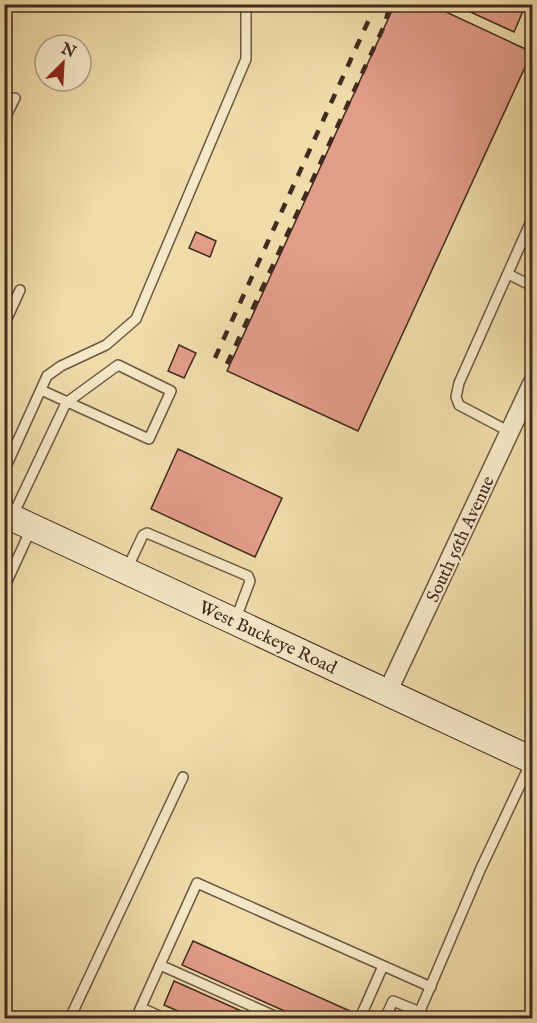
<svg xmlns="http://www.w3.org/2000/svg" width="537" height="1023" viewBox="0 0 537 1023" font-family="'IM FELL English',serif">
<rect width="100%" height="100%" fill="#efdca9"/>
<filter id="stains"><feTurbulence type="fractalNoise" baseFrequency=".00333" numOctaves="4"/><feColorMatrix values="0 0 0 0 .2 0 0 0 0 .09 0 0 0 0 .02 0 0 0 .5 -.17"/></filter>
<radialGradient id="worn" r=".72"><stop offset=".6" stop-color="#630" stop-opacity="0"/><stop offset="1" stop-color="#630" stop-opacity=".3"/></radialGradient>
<g fill="#e29d89" stroke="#412b20" stroke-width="1.5">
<path d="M395,4H429L532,52L358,431L227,371Z"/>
<path d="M453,4H526L514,32Z"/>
<path d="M196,232L216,241L210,257L189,248Z"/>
<path d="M179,345L196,353L184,378L168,371Z"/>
<path d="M178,449L282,498L255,557L151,509Z"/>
<path d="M193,941L350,1011L347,1018H300L182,965Z"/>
<path d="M174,981L257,1018H194L164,1005Z"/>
</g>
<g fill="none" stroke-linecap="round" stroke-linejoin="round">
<g stroke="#6c5742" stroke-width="12">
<g id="lane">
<path d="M4,120L15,98"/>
<path d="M508,274L532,286"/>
<path d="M4,325L20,290"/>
<path d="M510,432L459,405L456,397L459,383L532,219"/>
<path d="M4,471L47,376L61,366L106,345L136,319L246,59V4"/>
<path d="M13,515L66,403L118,365L171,391L149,439L41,390"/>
<path d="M127,569L143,535L147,533L248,576L250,581L235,621"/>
<path d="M4,588L31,529"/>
<path d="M160,965L279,1018"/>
<path d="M141,1008L164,1018"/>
<path d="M70,1018L183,777"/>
<path d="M136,1018L197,883L431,987"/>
<path d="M360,1018L383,966"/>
<path d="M385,1018L393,1001L420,1012"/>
<path d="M417,1018L481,868L532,760"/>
</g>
</g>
<g stroke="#6c5742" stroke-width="21">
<path id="street" d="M387,693L532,384"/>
</g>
<g stroke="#412b20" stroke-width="28">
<path id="secondary" d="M4,514L532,760"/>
</g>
<use href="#lane" stroke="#f5e8c7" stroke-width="9"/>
<use href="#street" stroke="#f5e8c7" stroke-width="18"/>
<use href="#secondary" stroke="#f5e8c7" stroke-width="26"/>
<g stroke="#412b20" stroke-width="4.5" stroke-dasharray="10 10" stroke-linecap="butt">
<path d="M215,358L376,4"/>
<path d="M227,364L385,24L390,4"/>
</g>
</g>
<g text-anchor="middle" stroke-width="4.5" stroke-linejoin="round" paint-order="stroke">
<g font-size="18" fill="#412b20" stroke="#f5e8c7">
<text transform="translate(460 539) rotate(-65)" y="6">South 56th Avenue</text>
<text transform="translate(268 637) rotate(25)" y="6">West Buckeye Road</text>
</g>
</g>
<rect width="537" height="1023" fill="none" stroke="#efdca9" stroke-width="24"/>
<rect x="6" y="6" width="525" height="1011" fill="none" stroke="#412b20" stroke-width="3"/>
<rect x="12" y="12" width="513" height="999" fill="none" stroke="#412b20" stroke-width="1.5"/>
<g transform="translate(63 63) rotate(24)"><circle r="28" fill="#f5e8c7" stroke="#ad9c84" stroke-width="1.5"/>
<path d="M0-4.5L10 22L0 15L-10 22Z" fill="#8f2418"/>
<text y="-9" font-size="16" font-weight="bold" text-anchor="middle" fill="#412b20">N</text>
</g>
<rect width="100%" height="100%" filter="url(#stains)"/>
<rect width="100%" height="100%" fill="url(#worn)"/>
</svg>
